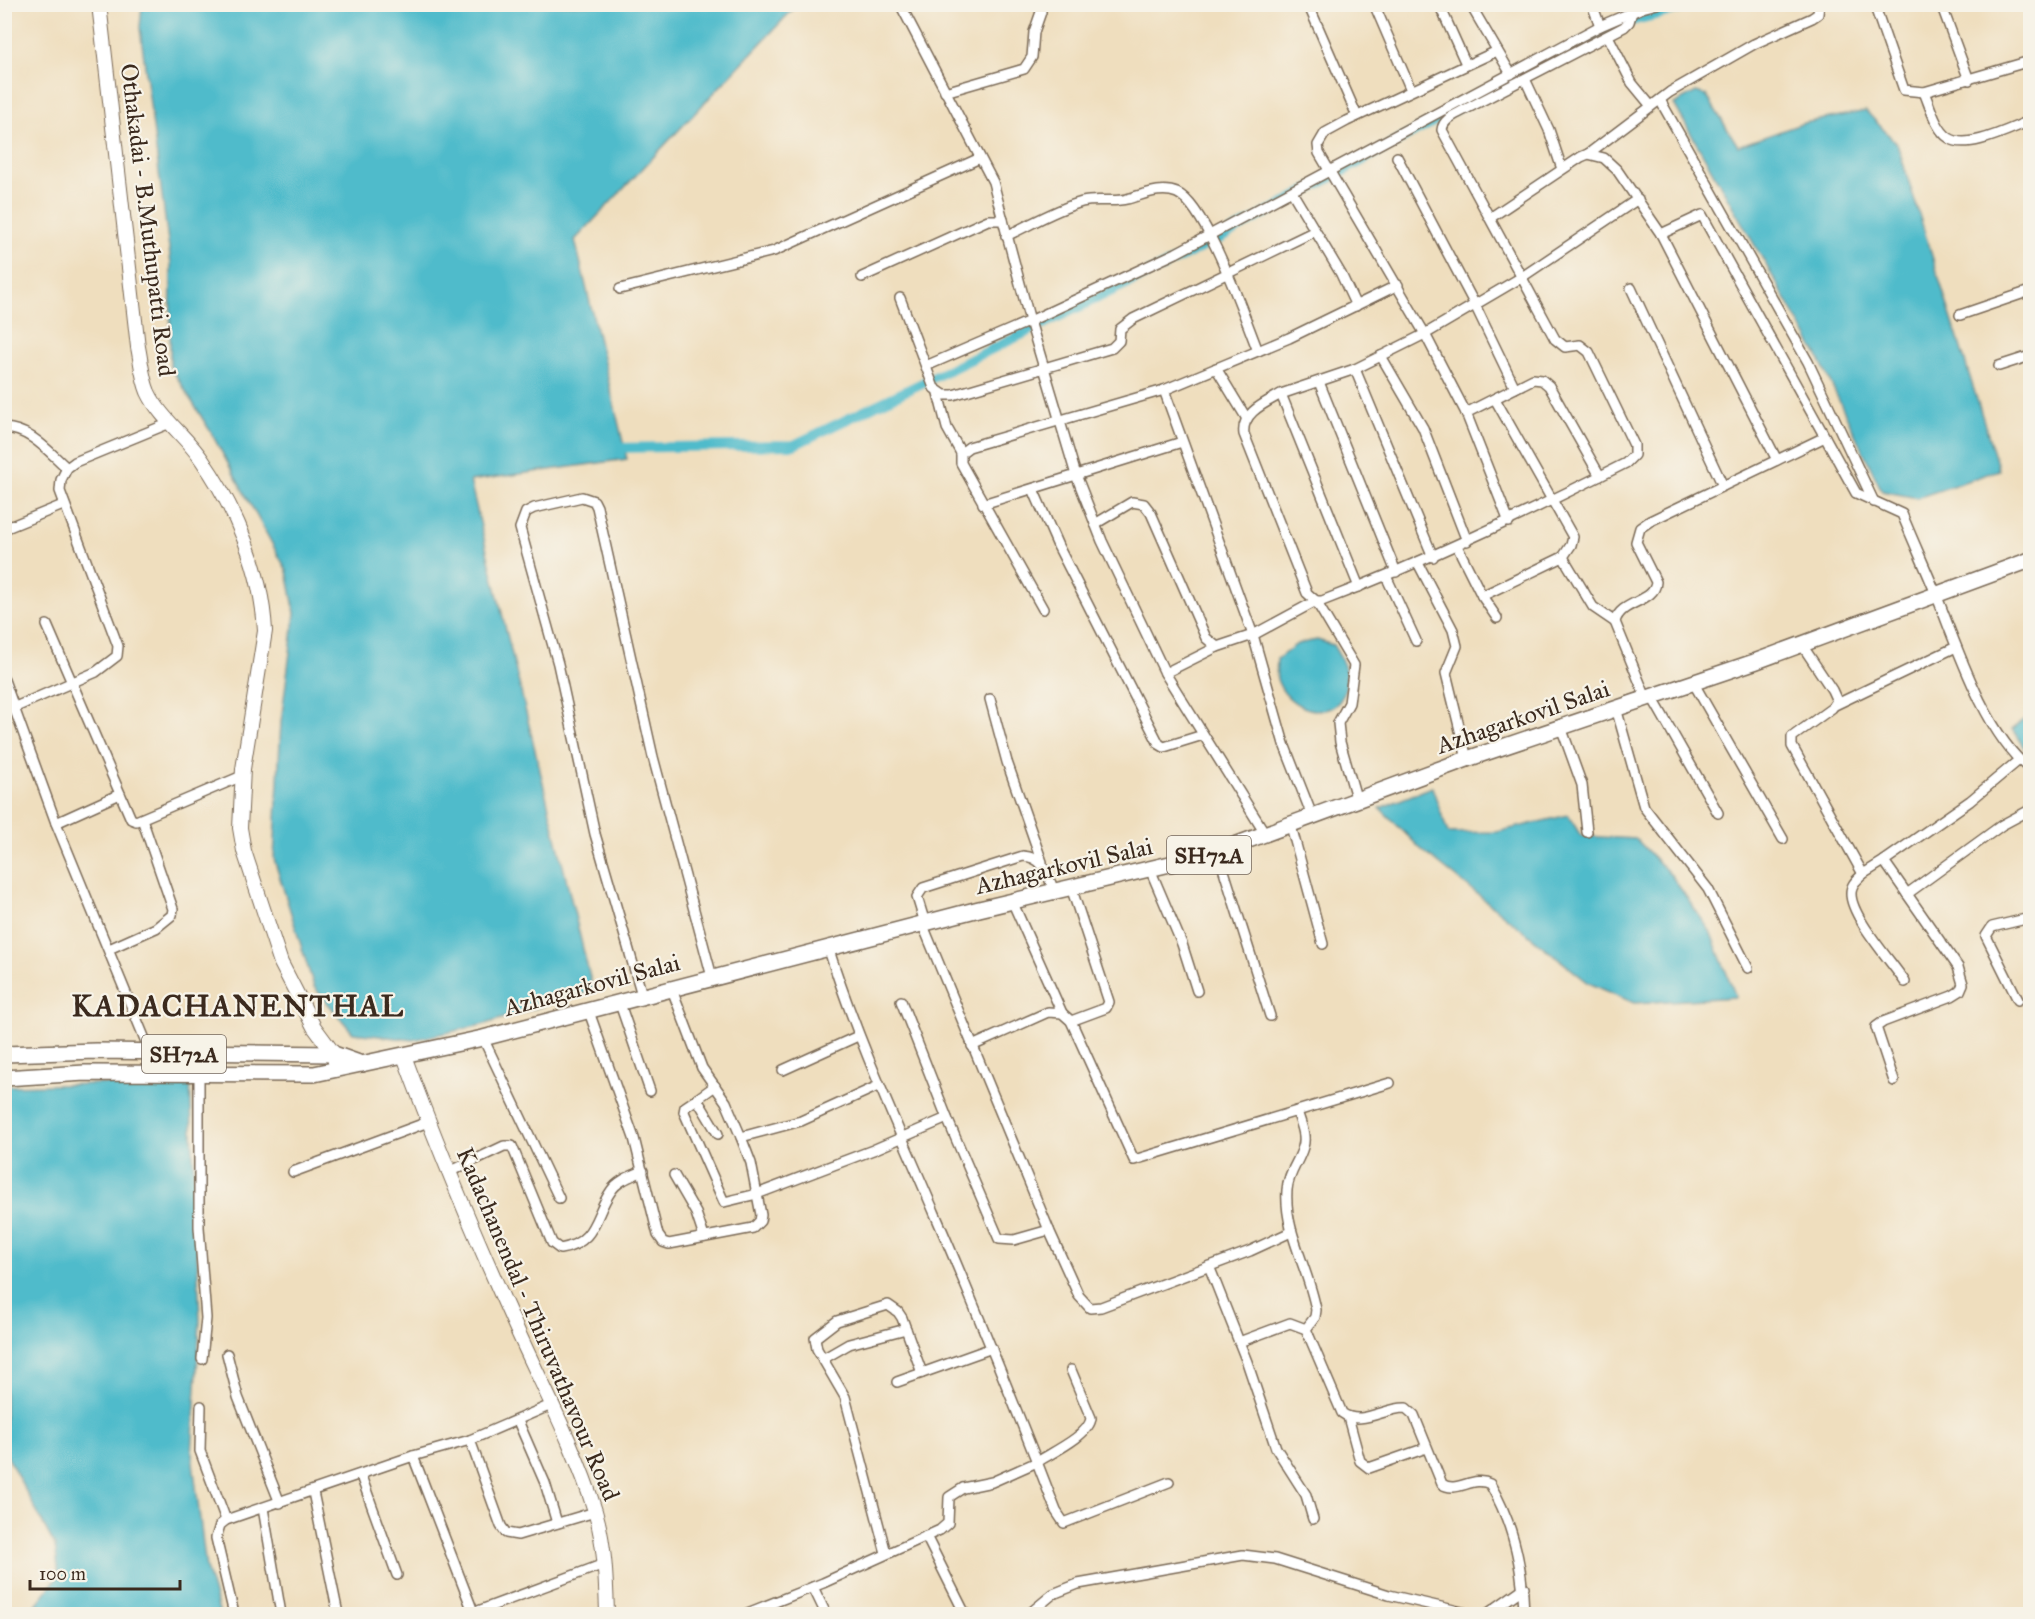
<svg xmlns="http://www.w3.org/2000/svg" width="2035" height="1619" viewBox="0 0 2035 1619" font-family="'IM FELL Great Primer',serif">
<rect width="100%" height="100%" fill="#f7f3e8"/>
<filter id="ink" filterUnits="userSpaceOnUse"><feTurbulence type="fractalNoise" baseFrequency=".0167" numOctaves="2"/><feDisplacementMap in="SourceGraphic" scale="12" xChannelSelector="R" yChannelSelector="G"/><feConvolveMatrix kernelMatrix="1 2 1 2 8 2 1 2 1" color-interpolation-filters="sRGB"/></filter>
<filter id="wash" filterUnits="userSpaceOnUse"><feTurbulence type="fractalNoise" baseFrequency=".008" numOctaves="4" result="noise"/><feDisplacementMap in="SourceGraphic" scale="24" xChannelSelector="R" yChannelSelector="G"/><feGaussianBlur stdDeviation="1.35" result="paint"/><feColorMatrix in="noise" values="0 0 0 0 0 0 0 0 0 0 0 0 0 0 0 0 0 1.4 0 .05"/><feComposite in="paint" operator="in"/></filter>
<g filter="url(#wash)">
<rect width="100%" height="100%" fill="#efdebe"/>
<g fill="#50bbcb" stroke="#467274" stroke-width="1.5">
<path d="M142,5H797L575,240L627,459L470,481L593,990L482,1025L413,1040L353,1033L314,987L274,859L281,722L295,613L287,571L209,429L170,366L171,264L140,28Z"/>
<path d="M1696,92L1706,95L1738,146L1804,123L1866,111L1897,144L1999,470L1917,498L1882,491L1817,354L1674,104Z"/>
<path d="M1317,640L1333,645C1338,654 1346,665 1346,674C1350,724 1293,718 1278,682C1275,676 1277,665 1277,659L1297,644Z"/>
<path d="M2030,715V757L2012,729Z"/>
<path d="M1432,787L1448,833L1497,832L1568,815L1581,836L1636,839L1671,875L1710,931L1736,997L1634,1003L1589,983L1422,850L1380,808Z"/>
<path d="M190,1082L200,1321L192,1454L206,1568L220,1614H29L59,1575L55,1546L5,1452L4,1086Z"/>
</g>
<g fill="none" stroke-linecap="round" stroke-linejoin="round">
<g stroke="#50bbcb" stroke-width="10">
<path d="M1476,99L1619,24L1700,4"/>
<path d="M611,448L794,445L1217,240L1462,106"/>
</g>
</g>
</g>
<g filter="url(#ink)">
<g fill="none" stroke-linecap="round" stroke-linejoin="round">
<g stroke="#7a6956" stroke-width="12">
<g id="minor">
<path d="M900,4L993,182L1003,220"/>
<path d="M1308,4L1357,116"/>
<path d="M1374,4L1411,90"/>
<path d="M1439,4L1466,64"/>
<path d="M1470,4L1511,74"/>
<path d="M1592,4L1600,26"/>
<path d="M1874,4L1904,90L1924,92L2030,61"/>
<path d="M1941,4L1969,80"/>
<path d="M1608,36L1632,83L1651,106"/>
<path d="M1525,79L1549,130L1562,169"/>
<path d="M945,92L1024,69L1032,57L1034,32L1041,12V4"/>
<path d="M1924,92C1930,106 1936,130 1949,138C1967,151 2011,128 2030,121"/>
<path d="M1660,100L1808,362L1874,502"/>
<path d="M1588,154L1670,92L1754,44L1812,18L1818,14L1819,4"/>
<path d="M1397,157L1475,305L1515,388"/>
<path d="M1292,192L1341,274L1356,306"/>
<path d="M1490,218L1581,157L1588,154L1604,158L1617,170L1661,234L1777,460"/>
<path d="M1661,234L1702,215L1856,493L1902,514C1913,541 1925,567 1936,594C1956,645 1986,736 2030,769"/>
<path d="M1006,236C1030,225 1056,209 1082,202C1097,198 1112,203 1127,199C1143,195 1161,186 1177,193C1207,206 1245,319 1258,351"/>
<path d="M862,277L988,220H1003L1030,321L926,366"/>
<path d="M1631,288L1723,486"/>
<path d="M620,289L774,251L980,158"/>
<path d="M900,298L934,388L944,395H953L1112,348L1119,341L1120,329L1133,319L1315,231"/>
<path d="M1960,315L2030,291"/>
<path d="M1381,356L1423,428L1467,541"/>
<path d="M1999,366L2030,356"/>
<path d="M1216,368L1247,419"/>
<path d="M1355,369L1433,557"/>
<path d="M1319,382L1396,572"/>
<path d="M1164,390L1289,338L1398,285"/>
<path d="M938,393L947,428L961,453"/>
<path d="M1281,394C1265,403 1241,413 1244,434L1307,593L1316,601H1322C1427,561 1527,513 1626,463L1634,455V445L1589,352L1580,345L1565,347L1555,339L1442,130C1443,119 1455,115 1464,110L1624,27L1629,22L1632,12"/>
<path d="M1466,413L1533,379L1542,380L1549,386L1600,476"/>
<path d="M4,428C31,429 48,451 67,468"/>
<path d="M1033,489L1058,546L1159,744L1164,747L1203,735"/>
<path d="M983,504L1182,442"/>
<path d="M1509,522L1466,413L1425,334L1522,277L1638,199"/>
<path d="M1095,524L1132,502L1144,504L1151,513L1206,638L1217,647L1253,635L1316,601L1354,665L1349,703L1338,723L1340,742L1357,801"/>
<path d="M4,529L63,505"/>
<path d="M1457,546L1482,596L1497,618"/>
<path d="M1563,557L1593,607L1615,622"/>
<path d="M1418,563L1453,630L1457,646L1446,673L1467,759"/>
<path d="M1386,576L1416,641"/>
<path d="M1359,587L1281,394L1355,369L1425,334L1319,153L1318,145L1325,133L1347,121L1497,51"/>
<path d="M1482,596L1563,557L1571,545L1573,537L1495,399"/>
<path d="M1043,609L961,463V453L969,447L1164,390L1253,635L1284,744L1313,818"/>
<path d="M47,625L131,819L136,821L242,776"/>
<path d="M1802,645L1832,690L1837,701L1832,708L1792,737V746L1863,874L1884,861"/>
<path d="M1165,673L1217,647"/>
<path d="M4,680L56,823L151,1054V1073"/>
<path d="M1693,682L1783,839"/>
<path d="M1652,697L1718,813"/>
<path d="M1646,698L1615,622C1620,600 1655,603 1656,582L1636,542L1640,528L1650,521L1825,437"/>
<path d="M990,699L1007,762L1042,862"/>
<path d="M1835,705L1956,647"/>
<path d="M1616,708L1644,807L1708,889L1748,968"/>
<path d="M4,712L96,672L117,656L118,646L60,491L61,480L67,468L75,462L170,423"/>
<path d="M1561,727L1582,785L1587,832"/>
<path d="M56,823L120,794"/>
<path d="M1291,826L1323,944"/>
<path d="M1266,835L1165,673L1102,541L1076,475L1030,321L1176,253L1600,26L1642,8L1657,4"/>
<path d="M1218,852L1270,1016"/>
<path d="M1150,869L1182,944L1197,991"/>
<path d="M1863,874C1857,880 1851,884 1851,893C1850,916 1892,962 1905,982"/>
<path d="M1907,894L2002,825L2030,810"/>
<path d="M1012,901L1062,1013"/>
<path d="M922,923L1049,1230L1079,1296L1090,1308L1101,1307L1250,1251L1291,1232"/>
<path d="M925,923L917,897L923,888L1023,856C1044,857 1047,874 1054,891"/>
<path d="M109,949L156,928L172,915L173,909L142,819"/>
<path d="M642,995L595,834L558,664L520,528L526,512L534,508L582,497L594,501L597,507L653,757L712,977"/>
<path d="M2018,1000L1986,936L1992,927L2030,918"/>
<path d="M619,1001L650,1091"/>
<path d="M901,1001L947,1118L999,1239L1014,1240L1049,1230"/>
<path d="M588,1009L634,1138L658,1235L663,1242L669,1244L753,1228L760,1221L761,1215L751,1163L741,1137L726,1102L702,1068L671,987"/>
<path d="M1071,1021L1106,1008L1109,1002L1071,887"/>
<path d="M483,1038L559,1198"/>
<path d="M972,1046L1048,1012L1062,1013L1071,1021L1134,1160L1390,1083"/>
<path d="M783,1070L858,1036"/>
<path d="M199,1074V1227L206,1318L202,1359"/>
<path d="M1894,1081L1876,1027L1883,1022L1952,996L1960,991L1963,984L1958,967L1884,861L1970,801L2019,760"/>
<path d="M715,1086L697,1099L718,1134"/>
<path d="M697,1099L685,1107L684,1112L724,1202L757,1194L873,1150L947,1118"/>
<path d="M1297,1111C1300,1122 1307,1135 1303,1147C1299,1162 1288,1173 1287,1190C1284,1232 1309,1269 1316,1310L1315,1317L1306,1329"/>
<path d="M741,1137L801,1121L878,1086"/>
<path d="M293,1172L428,1122"/>
<path d="M449,1172L504,1146H512L552,1243L560,1249C597,1243 594,1215 611,1191C618,1180 632,1176 643,1171"/>
<path d="M674,1175L696,1213L704,1237"/>
<path d="M1209,1266L1247,1362L1276,1448L1306,1495L1313,1519"/>
<path d="M1239,1342L1290,1323L1306,1329L1342,1413C1361,1427 1385,1407 1406,1408L1414,1415L1442,1484C1457,1494 1473,1475 1490,1484C1513,1523 1523,1570 1524,1614"/>
<path d="M227,1354L238,1397L280,1503"/>
<path d="M823,1359L849,1344L906,1329"/>
<path d="M1071,1370L1091,1418C1090,1435 1051,1453 1037,1462L1056,1511L1064,1523L1169,1482"/>
<path d="M897,1382L992,1348"/>
<path d="M201,1406L200,1451L226,1520"/>
<path d="M1348,1417L1360,1461L1369,1468L1426,1448"/>
<path d="M518,1421L545,1483L557,1523"/>
<path d="M470,1440L501,1526L506,1533L518,1535L595,1512"/>
<path d="M413,1456L474,1614"/>
<path d="M361,1476L397,1575"/>
<path d="M313,1492L338,1614"/>
<path d="M263,1508L281,1614"/>
<path d="M926,1536L965,1614"/>
<path d="M886,1553L845,1397L817,1349L815,1338L837,1321L888,1305L898,1312L902,1318L922,1373"/>
<path d="M813,1587L826,1614"/>
<path d="M234,1614L216,1538L220,1525L226,1520L413,1456L470,1440L551,1405"/>
<path d="M470,1614L604,1564"/>
<path d="M745,1614L823,1583L940,1530L948,1523L949,1497L963,1488L992,1482L1037,1462C1004,1379 971,1296 935,1214C897,1125 857,1039 828,947"/>
<path d="M1029,1614L1053,1594L1078,1584L1243,1555L1275,1559L1389,1595L1471,1614H1487L1524,1588"/>
</g>
</g>
<g stroke="#7a6956" stroke-width="16">
<g id="secondary">
<path d="M99,4L138,347C141,361 142,378 148,392C160,418 186,436 202,460C236,509 262,571 265,631L243,769L240,828L244,851L281,963L314,1027L334,1054L335,1062"/>
<path d="M404,1056C436,1143 472,1229 510,1314C538,1378 574,1443 595,1511C605,1544 606,1580 607,1614"/>
</g>
</g>
<g stroke="#7a6956" stroke-width="18">
<g id="primary">
<path d="M4,1054L96,1051L334,1054L362,1064"/>
<path d="M4,1078L85,1073L314,1074L483,1038L979,909L1208,855L1467,759L1754,662L2030,560"/>
</g>
</g>
<use href="#minor" stroke="#fff" stroke-width="9"/>
<use href="#secondary" stroke="#fff" stroke-width="14"/>
<use href="#primary" stroke="#fff" stroke-width="15"/>
</g>
</g>
<g text-anchor="middle" stroke-width="4.5" stroke-linejoin="round" paint-order="stroke">
<g fill="#f7f3e8" stroke="#73665b" stroke-width="1.5">
<rect x="1167" y="836" width="84" height="38" rx="4.5"/>
<rect x="142" y="1035" width="84" height="38" rx="4.5"/>
</g>
<g font-size="22" font-weight="bold" fill="#3b2a1e">
<text x="1209" y="863">SH72A</text>
<text x="184" y="1062">SH72A</text>
</g>
<g font-size="24" fill="#3b2a1e" stroke="#f7f3e8">
<text transform="translate(148 220) rotate(83)" y="8">Othakadai - B.Muthupatti Road</text>
<text transform="translate(1523 717) rotate(-19)" y="8">Azhagarkovil Salai</text>
<text transform="translate(1064 866) rotate(-13)" y="8">Azhagarkovil Salai</text>
<text transform="translate(592 985) rotate(-15)" y="8">Azhagarkovil Salai</text>
<text transform="translate(538 1324) rotate(67)" y="8">Kadachanendal - Thiruvathavour Road</text>
</g>
<g font-size="30" font-weight="bold" letter-spacing="1.5" fill="#3b2a1e" stroke="#f7f3e8">
<text x="238" y="1016">KADACHANENTHAL</text>
</g>
</g>
<rect width="2035" height="1619" fill="none" stroke="#f7f3e8" stroke-width="24"/>
<path d="M30 1580v9h150v-9" fill="none" stroke="#3b2a1e" stroke-width="3"/>
<text x="39" y="1580" font-size="18" fill="#3b2a1e" stroke="#f7f3e8" stroke-width="4.5" paint-order="stroke">100 m</text>
</svg>
